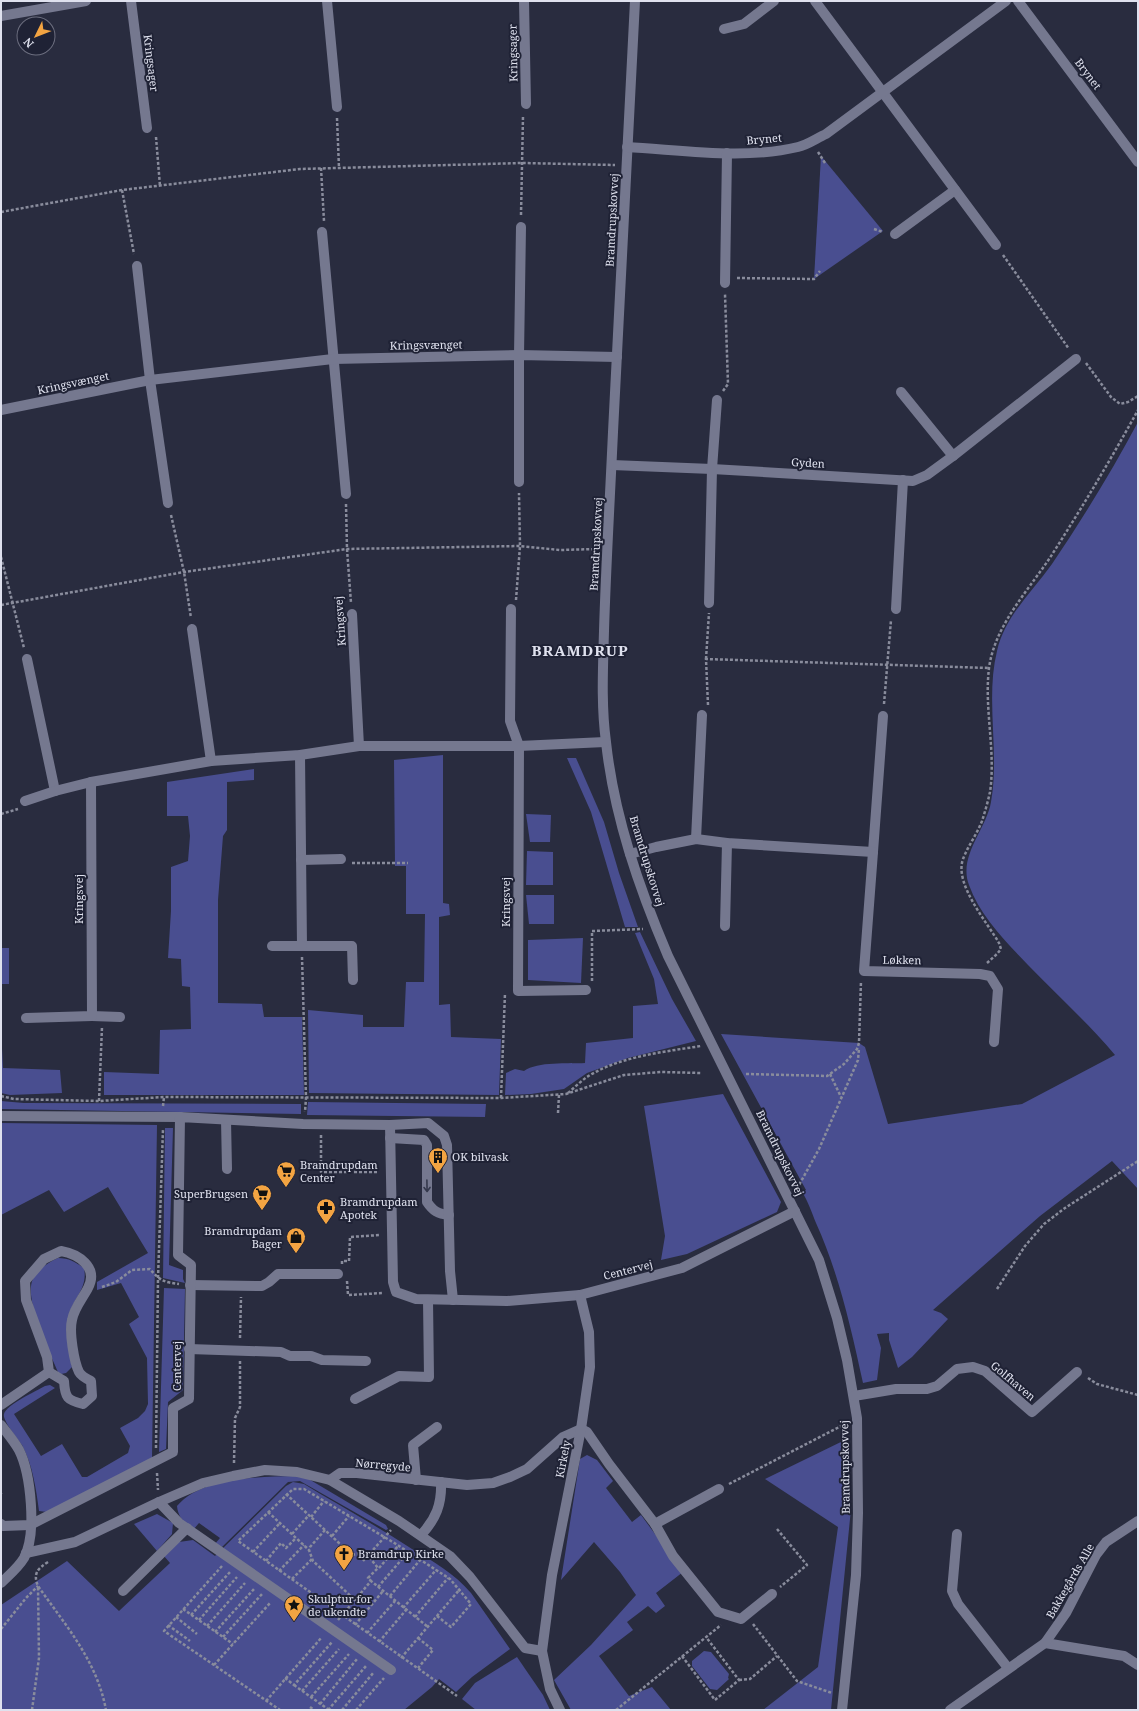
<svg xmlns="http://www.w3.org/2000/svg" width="1139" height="1711" viewBox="0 0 1139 1711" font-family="'Noto Serif',serif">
<rect width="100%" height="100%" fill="#292c3f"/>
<g fill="#494e90">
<path d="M821,156L883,231L814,279Z"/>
<path d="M1138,422V1189L1112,1161L1040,1216L933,1310L941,1313L948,1319L912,1357L898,1368L889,1340V1333L877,1334L881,1348L877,1380L863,1383C851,1328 839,1274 816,1223C812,1213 808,1201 802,1192L806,1190L721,1034L859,1043L865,1047L888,1124L1022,1104L1115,1055C1089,1024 1057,995 1028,965C1006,942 980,916 969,885C958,856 986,830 991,802C1000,752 985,700 997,651C1005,616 1032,592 1052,564C1083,518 1112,471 1138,422Z"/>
<path d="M443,755V903L449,904L450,915L439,917V1005L450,1004L451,1037L501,1039L499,1095L309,1093L308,1010L363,1015V1027H404L406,982H424L425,914H406V866H395L394,760Z"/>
<path d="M567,758H576L604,822L619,873L638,927H625L591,812Z"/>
<path d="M254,769V780L227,782V830L223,836L218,900V1003L262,1004L264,1017H302L304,1095H104V1072L159,1074L160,1030L191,1029L190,987L182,986L181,959L168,958L171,911V867L188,861L190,836L188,816H167V782Z"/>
<path d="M526,814L551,815L550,842H530Z"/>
<path d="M527,851L553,852V885H526Z"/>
<path d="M526,895H554V924H529Z"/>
<path d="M640,932L672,999L696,1041L628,1058L587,1073L564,1089L531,1094L505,1095L506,1073L515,1069L524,1071C538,1061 568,1064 585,1063L586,1043L633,1038V1006L658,1004L654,979L635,933Z"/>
<path d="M583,938L581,983L528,980V940Z"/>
<rect x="1" y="948" width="8" height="36"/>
<path d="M1,1029L3,1068L60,1070L62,1093L10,1095L1,1093Z"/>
<path d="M723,1094L781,1202L777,1212L687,1254L661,1260L665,1236L644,1106Z"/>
<path d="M1,1101L24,1103L301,1104V1114L1,1109Z"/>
<path d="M308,1102L486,1104L485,1117L307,1115Z"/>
<path d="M1,1123L157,1125L152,1458L47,1512L39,1511C36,1489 33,1466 22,1445C18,1439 2,1420 4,1414C6,1405 36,1391 45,1386L50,1385L55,1388L14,1414L41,1456L62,1444L82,1477H87L128,1453L130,1446L120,1428L138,1418L145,1411L148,1404L147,1358L129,1324L139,1317L121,1283L97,1290V1282L148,1253L108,1187L64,1212L49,1190L1,1215Z"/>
<path d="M165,1128H173L169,1265L183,1270V1279L185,1283L163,1278Z"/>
<path d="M58,1258C69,1258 75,1262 84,1268C88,1288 74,1297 69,1315C64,1331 69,1351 72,1367L66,1373L61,1374L58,1372C50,1353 23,1298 33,1279C38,1269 49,1262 58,1258Z"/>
<path d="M164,1288L185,1289L183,1390L168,1402L166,1449L159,1452Z"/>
<path d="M847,1439L851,1509L831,1710H763L818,1667L838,1527L765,1479Z"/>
<path d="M587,1455L597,1460L613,1481L606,1488L632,1522L641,1515L683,1572L656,1593L665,1606L656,1613L648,1606L627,1622L633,1630L599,1656L629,1696L652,1687L671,1710H571L554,1680L591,1645L636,1595L620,1572L594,1542L561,1580L580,1459Z"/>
<path d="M293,1476L307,1478L386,1525L388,1529L386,1530L300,1481L288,1482L220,1549L214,1545L220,1538L199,1523L193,1530C184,1523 178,1517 177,1506C202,1477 257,1477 293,1476Z"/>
<path d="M293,1482L304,1484C340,1506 377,1526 412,1549C433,1561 455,1574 471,1593L510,1649L472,1677L456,1692L439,1679L432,1687L404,1710H1V1605L67,1561L119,1611L170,1563L164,1556L179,1542L193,1540L215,1556L286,1486Z"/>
<path d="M157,1514L173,1523L172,1534L157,1551L134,1524Z"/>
<path d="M704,1651L711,1652L729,1674L728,1678L729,1679L717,1690L710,1689L692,1666V1661Z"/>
<path d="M517,1657L543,1695L550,1710H476L462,1699L475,1683Z"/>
</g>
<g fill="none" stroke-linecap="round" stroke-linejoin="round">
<g stroke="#898c9c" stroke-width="2.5" stroke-dasharray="3 2" stroke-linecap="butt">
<path d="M337,118L339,168"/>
<path d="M156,137L160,186"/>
<path d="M818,152L825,163"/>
<path d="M321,168L324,221"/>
<path d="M122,190L134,254"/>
<path d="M1,212L122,190L300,169L522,163L615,165"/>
<path d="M521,215L523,116"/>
<path d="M874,229L883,232"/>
<path d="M1003,255L1069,349"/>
<path d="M737,278L814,279L820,271"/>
<path d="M1086,363L1111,397L1120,404L1128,402L1138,396"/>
<path d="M723,391L728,384L725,294"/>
<path d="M346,504L347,549L351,603"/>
<path d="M171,515L184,572L191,618"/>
<path d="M1,557L24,648"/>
<path d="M516,600L520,546L519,493"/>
<path d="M1,605L184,572L347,549L520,546L560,550L596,549"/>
<path d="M706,659L709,613"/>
<path d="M884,704L891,620"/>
<path d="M708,705L706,659L989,668"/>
<path d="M1,814L18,809"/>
<path d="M352,863H408"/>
<path d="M302,957L306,1098L305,1112"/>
<path d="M987,963L997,954L1001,949L999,943C987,922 954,884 963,859C968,846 977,834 982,821C985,812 988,801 990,792C996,751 984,709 989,668C995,624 1030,589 1053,553C1083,506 1111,459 1138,410"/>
<path d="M592,981V931L643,929"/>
<path d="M746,1074L827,1076L844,1064L857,1049L859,1043L861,981"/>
<path d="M830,1074L841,1097"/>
<path d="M568,1093C575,1087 582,1080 590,1075C623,1056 663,1052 701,1046"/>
<path d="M1,1096L14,1099L99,1101L164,1097L501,1098L566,1094L624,1075L661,1072L702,1073"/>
<path d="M501,1098L505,993"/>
<path d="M99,1101L102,1027"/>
<path d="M163,1106L164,1097"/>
<path d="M558,1113L559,1095"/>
<path d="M321,1135V1172H379"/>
<path d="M795,1187L799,1185L819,1149L858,1060L859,1048"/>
<path d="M342,1264V1261H349L350,1237L380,1235"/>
<path d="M347,1281L348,1295L383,1293"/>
<path d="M102,1287L116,1282L132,1270L150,1269C160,1281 164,1282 179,1284"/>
<path d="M997,1289L1025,1246L1044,1224L1065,1208L1138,1161"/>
<path d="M240,1338L241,1297"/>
<path d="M1088,1378L1097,1384L1138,1395"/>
<path d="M156,1448L158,1279L163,1129"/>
<path d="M234,1463L235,1418L240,1407V1361"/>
<path d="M157,1473L158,1490"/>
<path d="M729,1484L845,1424"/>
<path d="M1,1493V1494"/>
<path d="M286,1494L352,1555L365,1552L378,1568L368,1578L371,1581"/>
<path d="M268,1512L309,1550"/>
<path d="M311,1517L324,1501"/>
<path d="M777,1529L807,1565L780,1587"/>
<path d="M325,1530L310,1547L309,1550L313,1561L355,1600"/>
<path d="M292,1534L309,1515"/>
<path d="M332,1536L349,1516"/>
<path d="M253,1552L280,1523"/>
<path d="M266,1561L281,1543L286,1548L296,1538"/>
<path d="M363,1561L391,1530"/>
<path d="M48,1562C37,1569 33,1574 38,1586C66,1626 97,1661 106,1710"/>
<path d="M222,1566L164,1631L280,1710"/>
<path d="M379,1568L398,1546"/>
<path d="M279,1571L304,1545"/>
<path d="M292,1579L312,1559"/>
<path d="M378,1587L408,1552"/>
<path d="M390,1596L420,1560"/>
<path d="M403,1608L436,1570"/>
<path d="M183,1609L233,1644"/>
<path d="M191,1615L230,1572"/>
<path d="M437,1616L451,1627L471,1604L450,1579L396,1544L304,1489H293L238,1541L457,1696"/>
<path d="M176,1617L197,1634"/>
<path d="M415,1617L448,1578"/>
<path d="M199,1620L237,1577"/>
<path d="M338,1620L371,1581L428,1627"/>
<path d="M753,1624L797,1681L832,1693"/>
<path d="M168,1625L190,1641"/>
<path d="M355,1625L383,1591"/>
<path d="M207,1626L245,1583"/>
<path d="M1,1629L26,1598L38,1586"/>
<path d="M215,1632L254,1589"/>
<path d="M367,1633L395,1601"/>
<path d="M223,1637L262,1594"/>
<path d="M418,1638L433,1650L418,1668"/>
<path d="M379,1642L406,1610"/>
<path d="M682,1656L715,1700L739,1680L706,1637"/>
<path d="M401,1658L460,1589"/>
<path d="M214,1665L271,1602"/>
<path d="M285,1678L294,1685L332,1642"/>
<path d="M739,1680L750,1679L777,1656"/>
<path d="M294,1685L329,1710"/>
<path d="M302,1691L339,1649"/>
<path d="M311,1697L349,1654"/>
<path d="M266,1701L322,1637"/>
<path d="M320,1704L357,1659"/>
<path d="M310,1707L314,1710"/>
<path d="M32,1710L39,1658L38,1586"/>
<path d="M328,1710L366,1666"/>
<path d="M342,1710L374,1672"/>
<path d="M356,1710L384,1678"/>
<path d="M616,1710L721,1625"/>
</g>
<g stroke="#75788f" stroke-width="10">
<path d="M131,1L147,128"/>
<path d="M327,1L337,107"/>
<path d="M524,1L526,104"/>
<path d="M635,1C628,145 620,288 613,432C610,498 606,564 604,631C603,668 601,705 606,742C614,816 639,888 668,956L819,1260L837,1318L847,1360L857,1418L858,1513L856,1575L842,1710"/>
<path d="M815,1L996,245"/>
<path d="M1018,1L1138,162"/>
<path d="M1,16L86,1"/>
<path d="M724,29L744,24L774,1"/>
<path d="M627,147C682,150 744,160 798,147C807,145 817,138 826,134L1006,1"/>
<path d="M322,232L346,494"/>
<path d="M895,234L955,190"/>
<path d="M137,266L150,380L168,503"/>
<path d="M725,283L727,153"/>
<path d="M901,392L953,456"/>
<path d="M1,410L150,380L333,359L519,355L617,357"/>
<path d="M612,465L712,469L913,481L927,475L953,456L1076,359"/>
<path d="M519,482V355L521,227"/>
<path d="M709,603L712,469L717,400"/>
<path d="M511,609L510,721L519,746L518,991L586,990"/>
<path d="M896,609L903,480"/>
<path d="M352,614L359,746"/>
<path d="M192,629L211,761"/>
<path d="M27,659L55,791"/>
<path d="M300,755L302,946H352L353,980"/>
<path d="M25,801L55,791L91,782L211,761L300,755L359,746H519L605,742"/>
<path d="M696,839L702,715"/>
<path d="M873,852L883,716"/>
<path d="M630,854L656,847L696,839L727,843L873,852L864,971L980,974L990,976L998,989L994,1042"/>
<path d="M301,860L341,859"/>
<path d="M725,926L727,843"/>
<path d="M272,946H302"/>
<path d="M92,1016L120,1017"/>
<path d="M26,1018L92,1016L91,782"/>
<path d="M1,1116L180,1117"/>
<path d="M226,1120L227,1169"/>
<path d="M390,1125L393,1282L396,1292L416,1299L507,1301L580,1295L682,1268L795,1211"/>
<path d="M390,1138L424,1140L427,1145V1202C433,1211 438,1214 449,1215"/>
<path d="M61,1251C78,1254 99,1267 88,1288C83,1298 74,1308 72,1320C69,1332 74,1362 79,1372C81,1376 87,1379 91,1381L92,1396L83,1404C67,1400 65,1398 64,1381L49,1372L47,1357L26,1300L25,1281L44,1259Z"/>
<path d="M190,1285L262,1286L269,1282L278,1274H338"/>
<path d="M189,1349L281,1352L290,1356H311L322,1360L366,1361"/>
<path d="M854,1396L896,1389H927L937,1386L957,1369L973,1367L985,1371L1032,1412L1077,1372"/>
<path d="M355,1399L399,1376L429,1377L428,1300"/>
<path d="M1,1405L49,1372"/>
<path d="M1,1425C7,1433 14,1441 19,1450C31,1474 37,1534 24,1558C18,1568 9,1575 1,1583"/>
<path d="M581,1429L587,1432L609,1464L655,1524L673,1556L718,1612L741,1619L772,1594"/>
<path d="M330,1480L340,1473H357L467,1485L493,1483L510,1477L527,1469L563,1437L581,1429"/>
<path d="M416,1480L413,1445L437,1427"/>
<path d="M159,1502L179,1523L391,1670"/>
<path d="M1,1524L3,1526L30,1525L173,1452V1408L189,1399L191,1265L178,1255L180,1117L303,1124L390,1125L428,1123L444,1136L447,1145L450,1271L453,1300"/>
<path d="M655,1524L719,1489"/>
<path d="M957,1534L952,1591L958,1604L1008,1668"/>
<path d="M421,1535C436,1519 442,1504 441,1482"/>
<path d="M26,1553L75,1542L159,1502L203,1483L233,1476L265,1470L297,1472L330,1480L399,1521L450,1556L470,1577L525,1648L542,1651"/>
<path d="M123,1591L187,1528"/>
<path d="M1045,1643L1124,1656L1138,1665"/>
<path d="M560,1710L550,1689L542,1651L552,1575L581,1429L590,1367L589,1332L580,1295"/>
<path d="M950,1710L1045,1643L1066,1613L1096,1555L1106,1542L1138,1521"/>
</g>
</g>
<defs><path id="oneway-shaft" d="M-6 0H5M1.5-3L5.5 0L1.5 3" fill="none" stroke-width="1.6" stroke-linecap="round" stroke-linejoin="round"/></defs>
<use stroke="#34384c" href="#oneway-shaft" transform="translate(427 1186) rotate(89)"/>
<defs>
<g id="building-pin" transform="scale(1)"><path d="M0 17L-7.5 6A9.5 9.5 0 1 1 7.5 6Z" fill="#f3a442" stroke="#1f2235"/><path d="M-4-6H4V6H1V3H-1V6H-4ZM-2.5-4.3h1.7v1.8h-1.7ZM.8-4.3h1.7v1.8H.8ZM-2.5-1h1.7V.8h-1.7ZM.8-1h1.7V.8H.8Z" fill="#111"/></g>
<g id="supermarket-pin" transform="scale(1)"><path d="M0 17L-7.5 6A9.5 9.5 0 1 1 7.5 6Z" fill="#f3a442" stroke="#1f2235"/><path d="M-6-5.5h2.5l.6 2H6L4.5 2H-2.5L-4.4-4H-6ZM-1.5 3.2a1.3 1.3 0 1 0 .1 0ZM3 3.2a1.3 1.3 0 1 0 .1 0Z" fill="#111"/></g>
<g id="pharmacy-pin" transform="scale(1)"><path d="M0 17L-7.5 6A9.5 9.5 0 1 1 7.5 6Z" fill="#f3a442" stroke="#1f2235"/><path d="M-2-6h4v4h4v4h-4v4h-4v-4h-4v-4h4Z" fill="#111"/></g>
<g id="shop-pin" transform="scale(1)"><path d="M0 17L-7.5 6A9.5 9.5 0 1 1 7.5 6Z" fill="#f3a442" stroke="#1f2235"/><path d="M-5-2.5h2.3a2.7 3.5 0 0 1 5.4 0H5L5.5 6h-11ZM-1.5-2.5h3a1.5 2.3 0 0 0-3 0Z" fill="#111"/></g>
<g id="church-pin" transform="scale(1)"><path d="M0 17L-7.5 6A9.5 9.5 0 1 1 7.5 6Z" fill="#f3a442" stroke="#1f2235"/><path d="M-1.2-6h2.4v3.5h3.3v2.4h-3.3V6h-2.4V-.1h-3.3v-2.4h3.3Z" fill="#111"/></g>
<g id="sight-pin" transform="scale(1)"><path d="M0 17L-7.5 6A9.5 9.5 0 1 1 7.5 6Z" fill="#f3a442" stroke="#1f2235"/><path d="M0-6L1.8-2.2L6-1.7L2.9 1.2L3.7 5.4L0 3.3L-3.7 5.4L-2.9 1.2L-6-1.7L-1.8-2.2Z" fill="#111"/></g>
</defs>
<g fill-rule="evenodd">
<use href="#building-pin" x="438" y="1157"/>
<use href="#supermarket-pin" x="286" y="1171"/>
<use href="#supermarket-pin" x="262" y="1194"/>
<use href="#pharmacy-pin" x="326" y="1208"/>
<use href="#shop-pin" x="296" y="1237"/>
<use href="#church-pin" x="344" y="1554"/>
<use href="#sight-pin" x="294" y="1605"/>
</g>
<g text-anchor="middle" stroke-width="4" stroke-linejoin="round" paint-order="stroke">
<g font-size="11" fill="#dfe1ee" stroke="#1f2235">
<text transform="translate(513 53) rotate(-91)" y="4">Kringsager</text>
<text transform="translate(151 63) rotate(83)" y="4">Kringsager</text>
<text transform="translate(1088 74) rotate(53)" y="4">Brynet</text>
<text transform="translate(764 139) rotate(-5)" y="4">Brynet</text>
<text transform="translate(612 220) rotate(-87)" y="4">Bramdrupskovvej</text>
<text transform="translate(426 345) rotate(-1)" y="4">Kringsvænget</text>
<text transform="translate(73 383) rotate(-12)" y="4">Kringsvænget</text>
<text transform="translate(808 463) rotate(3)" y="4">Gyden</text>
<text transform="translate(596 544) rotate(-87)" y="4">Bramdrupskovvej</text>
<text transform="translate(340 621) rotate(-94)" y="4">Kringsvej</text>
<text transform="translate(647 861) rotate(73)" y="4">Bramdrupskovvej</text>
<text transform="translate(79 899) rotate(-90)" y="4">Kringsvej</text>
<text transform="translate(506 902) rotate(-90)" y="4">Kringsvej</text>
<text transform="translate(902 960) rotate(1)" y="4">Løkken</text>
<text transform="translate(780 1153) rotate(64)" y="4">Bramdrupskovvej</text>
<text transform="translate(628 1270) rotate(-14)" y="4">Centervej</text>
<text transform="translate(177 1366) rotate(-90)" y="4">Centervej</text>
<text transform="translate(1013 1381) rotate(40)" y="4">Golfhaven</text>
<text transform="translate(563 1459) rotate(-79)" y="4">Kirkely</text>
<text transform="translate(383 1465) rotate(5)" y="4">Nørregyde</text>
<text transform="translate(845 1467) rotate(-91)" y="4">Bramdrupskovvej</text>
<text transform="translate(1070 1581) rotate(-60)" y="4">Bakkegårds Alle</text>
</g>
<g font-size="11" fill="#dfe1ee" stroke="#1f2235" text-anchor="start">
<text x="452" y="1161">OK bilvask</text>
<text x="300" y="1169">Bramdrupdam<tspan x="300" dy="13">Center</tspan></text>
<text x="248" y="1198" text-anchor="end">SuperBrugsen</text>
<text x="340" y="1206">Bramdrupdam<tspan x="340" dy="13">Apotek</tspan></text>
<text x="282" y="1235" text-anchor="end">Bramdrupdam<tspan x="282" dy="13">Bager</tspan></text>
<text x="358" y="1558">Bramdrup Kirke</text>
<text x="308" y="1603">Skulptur for<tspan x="308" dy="13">de ukendte</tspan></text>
</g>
<g font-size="15" font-weight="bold" letter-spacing="1" fill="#dfe1ee" stroke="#1f2235">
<text x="580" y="656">BRAMDRUP</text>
</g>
</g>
<rect width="1139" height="1711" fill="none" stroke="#dfe1ee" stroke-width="4"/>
<g transform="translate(36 36) rotate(227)"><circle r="19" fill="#1f2235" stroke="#6c6e7f"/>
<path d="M0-3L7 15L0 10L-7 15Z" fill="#f3a442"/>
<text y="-6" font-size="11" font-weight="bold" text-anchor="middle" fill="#dfe1ee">N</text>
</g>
</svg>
